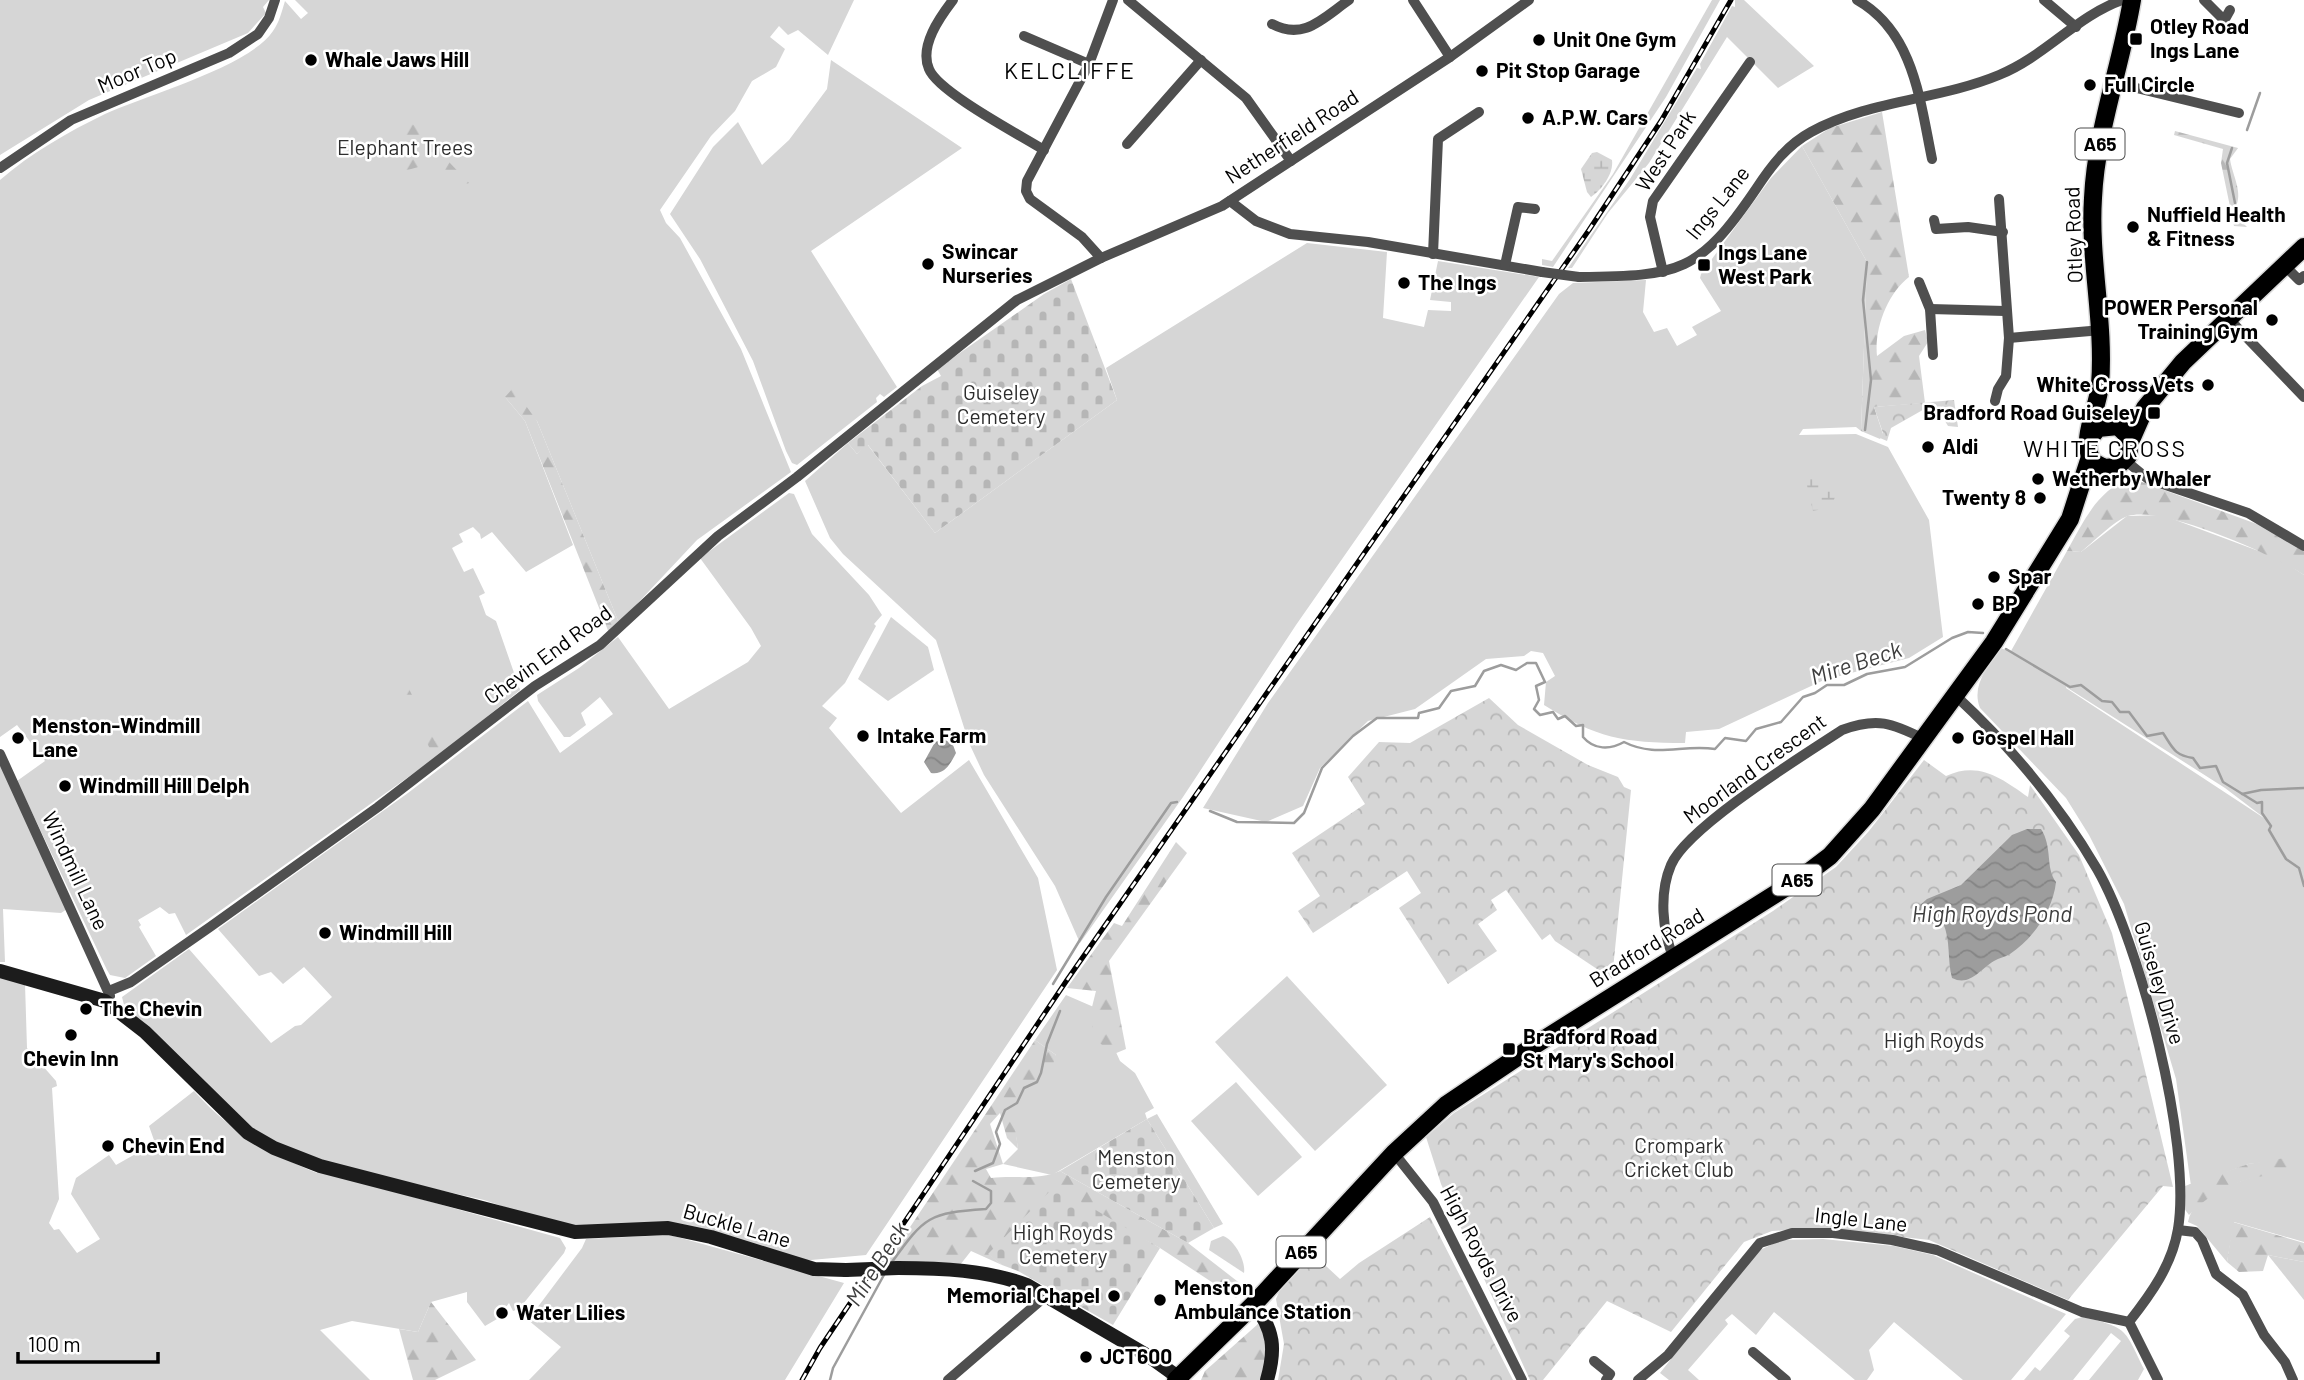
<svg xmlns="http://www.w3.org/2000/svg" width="2304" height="1380" viewBox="0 0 2304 1380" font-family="Barlow,sans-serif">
<defs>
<pattern id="forest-firs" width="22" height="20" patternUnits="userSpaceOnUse" patternTransform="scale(1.75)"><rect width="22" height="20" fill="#d6d6d6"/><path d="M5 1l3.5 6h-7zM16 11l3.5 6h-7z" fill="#b6b6b6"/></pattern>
<pattern id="wetland-marsh" width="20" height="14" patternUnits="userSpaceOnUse" patternTransform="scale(1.75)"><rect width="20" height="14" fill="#d6d6d6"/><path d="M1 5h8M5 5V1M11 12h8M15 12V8" fill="none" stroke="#b6b6b6"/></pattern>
<pattern id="cemetery-stones" width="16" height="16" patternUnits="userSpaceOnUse" patternTransform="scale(1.75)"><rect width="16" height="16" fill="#d6d6d6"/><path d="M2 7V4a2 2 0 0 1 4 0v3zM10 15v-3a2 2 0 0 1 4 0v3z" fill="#b6b6b6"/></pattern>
<pattern id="park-crowns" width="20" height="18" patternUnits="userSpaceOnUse" patternTransform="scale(1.75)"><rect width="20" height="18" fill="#d6d6d6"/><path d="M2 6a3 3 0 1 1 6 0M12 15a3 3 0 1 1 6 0" fill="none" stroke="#b6b6b6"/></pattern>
<pattern id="water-waves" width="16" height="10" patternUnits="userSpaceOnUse" patternTransform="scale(1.75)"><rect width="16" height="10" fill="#9d9d9d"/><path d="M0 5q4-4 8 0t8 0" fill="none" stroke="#858585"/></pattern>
</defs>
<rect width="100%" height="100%" fill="#fff"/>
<g fill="#d6d6d6" fill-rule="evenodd">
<path d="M0,0H269L263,7L266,13L248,33L89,100L0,155Z"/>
<path d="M295,0H854L828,55L798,30L788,35L779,26L770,37L785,49L776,67L752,81L735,111L711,136L660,210L666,223L680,238L741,349L791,472L697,540L619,623L537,421L505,397L525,421L573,545L526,572L492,532L481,539L480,534L473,527L459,534L463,542L452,548L464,572L473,568L485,593L479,596L486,615L496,621L520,690L428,763L186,935L175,913L169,914L160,907L138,920L141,925L139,927L156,956L125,978L110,975L107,970L17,781L45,761L17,725L0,737V180C31,153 68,132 105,114C146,95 249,67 273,31C279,23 282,11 285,1L301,19L308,13Z"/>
<path d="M1712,0H1720L1666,97L1553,267L1542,265V259L1552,261L1613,174Z"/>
<path d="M1735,0H1744L1814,66L1778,88L1727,37L1649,163L1608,213L1572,268H1568L1630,179L1697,68L1701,69L1700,64L1732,6L1735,7Z"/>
<path d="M831,60L962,148L811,251L897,387L884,397L880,394L876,398L877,402L797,465L792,463L786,451L753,361L700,259L670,214L713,147L738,122L762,165L789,140L827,89Z"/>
<path d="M1802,146L1867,262L1861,431L1856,427L1803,429L1799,435L1856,434L1888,447L1929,520L1943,637L1909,658L1824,680L1719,729L1686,732L1685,743C1624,743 1596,738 1544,705L1546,682L1555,676L1543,653L1531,651L1524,656L1486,659L1415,709L1368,721L1320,768L1303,806L1266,822L1203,808L1268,703L1559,294L1573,283L1646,280L1643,312L1654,332L1667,328L1677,346L1697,335L1692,327L1721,311L1700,278L1701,274L1771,178Z"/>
<path d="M1307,243L1387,252L1383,318L1424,327L1428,310L1451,311V302L1430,300L1438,261L1539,277L1296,625L1183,797L1080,943L1055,886L984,775L969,743L936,640L843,554L830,538L805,481L848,443L857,454L867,444L935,533L1117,400L1106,368Z"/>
<path d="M789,493L794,494L812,534L869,595L882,615L874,624L876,626L845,683L822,706L837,718L829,728L901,813L969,760L1038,878L1057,970L866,1255L800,1261L710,1231L577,1228L549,1222L484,1200L323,1164L270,1139L240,1120L124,1005L122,997L189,949L271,1043L295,1026L301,1025L332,997L304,967L283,984L271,972L259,976L218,929L408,793L528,701L560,753L613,714L600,697L581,713L586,725L570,737H564L538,701L537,695L579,668L618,637L669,709L748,662L761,646L751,628L700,558Z"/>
<path d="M2162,515L2280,559L2304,575V1158L2248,1164L2191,1186L2176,1079L2124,904L2089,835L2066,798L1980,708C1971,686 1988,667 1999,648L2011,651L2067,551L2081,552L2127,516ZM2066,687L2225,788L2267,820L2066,688Z"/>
<path d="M891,617L928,647L934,670L888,701L858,679Z"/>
<path d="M0,763L67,909L61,913L3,909L5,962H0Z"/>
<path d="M1287,976L1387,1085L1315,1151L1215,1042Z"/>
<path d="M0,977L25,984L27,1048L56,1081L57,1086L52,1088L59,1199L49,1223L54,1230L59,1229L77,1253L100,1239L71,1194L76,1178L109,1155L116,1165L155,1143L149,1126L194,1091C231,1132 267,1152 317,1173L321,1171L560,1238L566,1248L564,1253L519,1309L513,1311L509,1303L506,1307L509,1312L485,1326L467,1302V1292L431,1302L418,1332L352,1321L320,1330L370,1380H0Z"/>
<path d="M1066,995L1096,1008L1120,1061L1135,1073L1154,1108L1145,1113L1147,1119L1157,1114L1223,1224L1214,1228L1147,1119L1052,1175L1003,1164L1018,1149L1012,1110L1056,1055L1035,1040Z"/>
<path d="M1236,1082L1302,1157L1258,1196L1191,1121Z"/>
<path d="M2269,1172L2304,1173V1242L2234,1222L2227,1262L2197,1226L2188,1222C2194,1190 2244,1181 2269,1172Z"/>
<path d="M670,1235L844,1283L785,1380H529L561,1347L528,1320L582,1248L586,1239Z"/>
<path d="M1223,1236C1235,1240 1246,1262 1244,1273L1209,1250L1211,1241Z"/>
<path d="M1823,1239L1894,1246L1933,1255L2066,1314L2011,1380H1963L1894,1322L1869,1350L1874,1370L1867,1380H1855L1774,1312L1756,1335L1732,1314L1725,1320L1728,1324L1688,1370L1699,1380H1669L1660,1373L1756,1252L1781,1240Z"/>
<path d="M2268,1255L2304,1262V1300Z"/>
<path d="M2083,1317C2128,1328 2124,1328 2144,1369L2138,1380H2089L2121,1341L2111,1333L2073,1380H2024L2035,1367L2040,1371L2070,1336L2064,1331L2075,1319Z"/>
</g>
<g fill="url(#forest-firs)">
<path d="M1882,112L1909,277C1888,293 1874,328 1877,356L1904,336L1925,330L1928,342L1919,356L1925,403L1874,407L1883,434L1880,439L1861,431L1867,262L1802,146L1830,128Z"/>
<path d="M410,121L469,183L455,187L422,166L393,174L367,146Z"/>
<path d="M2175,131L2238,148L2230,159C2232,175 2244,193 2235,208L2237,217L2247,227L2234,226L2221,163L2223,149L2174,135Z"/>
<path d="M513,388L537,421L619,623L609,633L525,421L505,397Z"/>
<path d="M2131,478L2265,527L2304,551V575C2274,555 2162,505 2128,516C2115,520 2092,543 2081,552L2067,551C2084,521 2097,490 2131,478Z"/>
<path d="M517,683L520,690L435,759L402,692L409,689L435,741L445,743Z"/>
<path d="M1176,842L1187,853L1109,961L1126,1049L1114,1054L1093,1038L1092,1007L1096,991L1067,988L1114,923L1122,926Z"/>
<path d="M1035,1040L1056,1055L1046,1088L1013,1110L1018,1149L1007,1138L1000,1113L990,1124L1003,1164L986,1169L991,1178C1016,1175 1037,1181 1060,1171L1188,1243L1246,1288L1236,1298L1160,1248L1114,1223L989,1254L1002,1265L971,1251L960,1265L886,1263Z"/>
<path d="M2291,1157L2304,1158V1173C2260,1172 2220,1182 2189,1215L2183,1207L2185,1186L2248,1164Z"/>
<path d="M2233,1222L2304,1243V1262L2268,1255L2263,1271L2239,1272L2227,1262Z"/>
<path d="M431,1302L476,1360L435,1380H413L399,1329L418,1332Z"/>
<path d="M1258,1324C1274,1342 1267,1359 1260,1380H1201L1205,1371Z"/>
</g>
<g fill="url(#wetland-marsh)">
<path d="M1597,152L1612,160C1614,174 1601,190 1591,197L1587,192L1581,169L1592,153Z"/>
<path d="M1805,477L1827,482L1837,492L1831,507L1813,511Z"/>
</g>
<g fill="url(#cemetery-stones)">
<path d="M1071,279L1117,400L935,533L868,445L857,454L848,443L922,386L941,376L937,369L1044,294Z"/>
<path d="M1147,1119L1214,1228L1188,1243L1060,1171Z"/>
<path d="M1055,1186L1160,1248L1113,1325L1018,1271L1002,1265L988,1254Z"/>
</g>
<g fill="url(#park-crowns)">
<path d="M1954,400L1958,427L1948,426L1939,411L1928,407L1891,428L1887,441L1880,438L1883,433L1874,407Z"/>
<path d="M1489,698L1518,725L1588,765L1618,777L1624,787L1631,790L1612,979L1555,941L1550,934L1542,940L1506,890L1491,900L1497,910L1478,924L1497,951L1448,984L1399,908L1421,893L1407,871L1313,933L1298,911L1320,896L1292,853L1365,804L1348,777L1379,742L1410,743Z"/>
<path d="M1924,760L1946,776C1979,761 2001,778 2028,797L2030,785L2079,855L2112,933L2173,1187L2163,1186L2068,1300L1929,1240L1824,1228L1772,1231L1744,1242L1671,1332L1607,1301L1543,1380H1530L1441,1184L1426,1137L1454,1113L1773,911L1836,867L1869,831Z"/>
<path d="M1430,1217L1513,1380H1278L1284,1344L1276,1299L1281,1287L1313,1254L1340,1279L1359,1263Z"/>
</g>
<g fill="url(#water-waves)">
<path d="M944,739L953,745L956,753C950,764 945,775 931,773L924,762L935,742Z"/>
<path d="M2027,829H2041C2053,848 2045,867 2056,882C2053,910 2033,939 2010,954C2005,957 1999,958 1994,961C1980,969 1970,987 1952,978C1947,959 1951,941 1943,923L1921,924L1916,914L1920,905L1927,899L1961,885L2012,835Z"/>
</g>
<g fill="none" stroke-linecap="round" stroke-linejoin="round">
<g stroke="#9d9d9d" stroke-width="2.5">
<path d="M2247,130L2260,93"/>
<path d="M2232,148L2227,163L2235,203"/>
<path d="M1865,430L1871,380L1863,300L1867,262"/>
<path d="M2006,649L2070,687L2081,685L2102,701L2112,702L2120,712H2129L2147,736L2163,733C2173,748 2174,755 2193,758L2200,768L2216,766L2223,782L2257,803L2262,802V813L2271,826L2269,830L2286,859L2299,868L2304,886"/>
<path d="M2242,794L2261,790L2304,788"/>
<path d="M1210,811L1237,822L1294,823L1304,813L1322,768L1353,736L1377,718H1418L1419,713L1439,708L1451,691L1475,686L1484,671L1501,665L1516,670L1527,663H1536L1545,682L1536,686L1539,700L1534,709L1540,715L1553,712L1558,719L1565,716L1576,726L1583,725V737C1594,750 1610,750 1624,742C1655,758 1683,744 1715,749L1725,738L1746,741L1756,729L1781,722L1803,697L1815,693L1827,685H1844L1867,674L1905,667L1952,638L1968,632L1983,633"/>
<path d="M1053,984L1106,897L1171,803L1177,802"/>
<path d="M975,1171L993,1163L1000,1144L996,1132L1005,1110L1017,1103L1024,1088L1037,1082L1041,1073L1047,1044L1060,1011"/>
<path d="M892,1262C925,1216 929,1213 986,1209L991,1203V1191L973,1181"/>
<path d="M830,1380L833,1368L885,1273"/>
</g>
<g stroke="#dbdbdb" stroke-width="21">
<g id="primary">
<path d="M2089,439L2098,428L2118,426L2128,436L2129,455L2117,467L2104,468L2093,462C2079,441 2098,408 2100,385C2105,322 2089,261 2093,198C2096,132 2121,66 2132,0"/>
<path d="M2130,442L2145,408L2183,362L2304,247"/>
<path d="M1176,1380L1254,1304L1394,1153L1446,1105L1535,1045L1801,878L1830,856L1872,809L1994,642L2070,519L2090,457"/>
</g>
</g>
<g stroke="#4f4f4f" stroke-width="10">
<path d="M953,0C940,17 919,46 929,69C938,92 1020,135 1044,150"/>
<path d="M1128,0L1246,98L1291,161"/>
<path d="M1413,0L1450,57"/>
<path d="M1857,0C1914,32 1920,101 1932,159"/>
<path d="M2044,0L2076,27"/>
<path d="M2204,0L2224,20"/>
<path d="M1272,24C1304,41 1323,18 1349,0"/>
<path d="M2220,28L2230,10"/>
<path d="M1024,36L1089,64"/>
<path d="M2116,83L2239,113"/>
<path d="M1127,144L1201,60"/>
<path d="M0,168L71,120L229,53L258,34L269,18L275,0"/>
<path d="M1230,201L1256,221L1290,234L1368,242L1542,272"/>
<path d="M1934,220L1936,229L1968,227L2003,232"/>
<path d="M1433,254L1438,139L1479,112"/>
<path d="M1101,258L1082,237L1030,199L1026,191L1027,181L1089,64L1113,0"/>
<path d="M1505,265L1518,207L1535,209"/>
<path d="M2284,265L2299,280L2304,276"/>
<path d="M1663,272L1650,217L1653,201L1750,62"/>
<path d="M1579,277C1680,276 1699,273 1756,189C1771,166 1787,145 1811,132C1869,100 1939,100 1999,75C2044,57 2077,16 2122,0"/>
<path d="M1919,282L1930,309L1933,355"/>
<path d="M1930,309L2005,311"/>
<path d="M2227,317L2304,397"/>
<path d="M2009,338L2102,330"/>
<path d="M1995,401L1998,389L2006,376L2009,338L1999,199"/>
<path d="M2126,461L2148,479L2248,513L2304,546"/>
<path d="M1956,696C2011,747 2059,804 2097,869C2140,944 2192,1143 2178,1229C2172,1265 2151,1294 2129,1322"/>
<path d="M0,754L110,996"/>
<path d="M1674,959C1662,931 1659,893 1671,865C1687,827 1804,755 1842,730C1877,717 1892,723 1924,739"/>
<path d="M109,991L131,982L210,927L378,807L535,686L600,645L718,536L797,477L1017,300L1101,258L1222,206L1450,57L1529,0"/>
<path d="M1394,1153L1433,1202L1522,1380"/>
<path d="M2178,1230L2195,1232L2202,1240L2216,1274L2243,1295L2264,1335L2285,1362L2293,1380"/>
<path d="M2129,1322L2158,1380"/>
<path d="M1753,1352L1786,1380"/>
<path d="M1594,1361L1610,1374L1606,1380"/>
<path d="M948,1380L1047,1295"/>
<path d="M1638,1380L1668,1355L1760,1243L1792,1233H1833L1892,1240L1937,1250L2082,1312L2129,1322"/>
</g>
<g stroke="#1c1c1c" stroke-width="14">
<path d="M0,971L105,1001L145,1032L248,1133L274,1148L320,1166L575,1232L668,1228L711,1237L814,1269L846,1270"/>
<path d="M898,1268C942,1268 986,1270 1027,1285L1150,1357L1182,1380"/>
<path d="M1254,1304C1274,1330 1276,1349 1267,1380"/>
</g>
<use href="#primary" stroke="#000" stroke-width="18"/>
<g stroke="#000" stroke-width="5">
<path id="rail" d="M802,1380L820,1348L1067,980L1589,230L1661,121L1731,0"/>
</g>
<use href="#rail" stroke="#fff" stroke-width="2.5" stroke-dasharray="8" stroke-linecap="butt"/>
<path stroke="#4f4f4f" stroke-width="10" d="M1542,272L1579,277"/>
<path stroke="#1c1c1c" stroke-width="14" d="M846,1270L898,1268"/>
</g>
<g fill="#000" stroke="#fff" stroke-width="2.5">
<rect x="2129" y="32" width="14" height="14" rx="3.5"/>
<circle cx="1539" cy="40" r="7"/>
<circle cx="311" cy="60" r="7"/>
<circle cx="1482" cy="71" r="7"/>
<circle cx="2090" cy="85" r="7"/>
<circle cx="1528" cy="118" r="7"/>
<circle cx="2133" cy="227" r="7"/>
<circle cx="928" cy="264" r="7"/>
<rect x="1697" y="258" width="14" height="14" rx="3.5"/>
<circle cx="1404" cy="283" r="7"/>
<circle cx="2272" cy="320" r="7"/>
<circle cx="2208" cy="385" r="7"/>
<rect x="2147" y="406" width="14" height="14" rx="3.5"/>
<circle cx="1928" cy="447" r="7"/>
<circle cx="2038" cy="479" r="7"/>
<circle cx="2040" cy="498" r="7"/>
<circle cx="1994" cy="577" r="7"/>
<circle cx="1978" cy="604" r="7"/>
<circle cx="863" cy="736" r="7"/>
<circle cx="18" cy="738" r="7"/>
<circle cx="1958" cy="738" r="7"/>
<circle cx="65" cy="786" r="7"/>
<circle cx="325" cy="933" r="7"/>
<circle cx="86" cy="1009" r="7"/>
<circle cx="71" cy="1035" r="7"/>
<rect x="1502" y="1042" width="14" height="14" rx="3.5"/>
<circle cx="108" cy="1146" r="7"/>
<circle cx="1114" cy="1296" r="7"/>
<circle cx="1160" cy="1300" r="7"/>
<circle cx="502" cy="1313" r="7"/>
<circle cx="1086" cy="1357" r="7"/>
</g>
<g text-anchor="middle" stroke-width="5" stroke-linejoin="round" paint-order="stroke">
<g fill="#fff" stroke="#4c4c4c" stroke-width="2">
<rect x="2075.5" y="128.5" width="49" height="31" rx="5"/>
<rect x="1772.5" y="864.5" width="49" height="31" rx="5"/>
<rect x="1276.5" y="1236.5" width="49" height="31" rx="5"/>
</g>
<g font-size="19" font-weight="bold" fill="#000">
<text x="2100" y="151">A65</text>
<text x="1797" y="887">A65</text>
<text x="1301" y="1259">A65</text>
</g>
<g font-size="21" font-weight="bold" fill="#000" stroke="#fff" text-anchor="start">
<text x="2150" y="34">Otley Road<tspan x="2150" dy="24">Ings Lane</tspan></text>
<text x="1553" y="47">Unit One Gym</text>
<text x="325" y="67">Whale Jaws Hill</text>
<text x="1496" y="78">Pit Stop Garage</text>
<text x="2104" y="92">Full Circle</text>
<text x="1542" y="125">A.P.W. Cars</text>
<text x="2147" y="222">Nuffield Health<tspan x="2147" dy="24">&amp; Fitness</tspan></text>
<text x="942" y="259">Swincar<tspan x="942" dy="24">Nurseries</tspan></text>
<text x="1718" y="260">Ings Lane<tspan x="1718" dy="24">West Park</tspan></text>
<text x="1418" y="290">The Ings</text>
<text x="2258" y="315" text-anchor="end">POWER Personal<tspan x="2258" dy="24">Training Gym</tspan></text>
<text x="2194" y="392" text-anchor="end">White Cross Vets</text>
<text x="2140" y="420" text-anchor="end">Bradford Road Guiseley</text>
<text x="1942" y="454">Aldi</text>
<text x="2052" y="486">Wetherby Whaler</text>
<text x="2026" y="505" text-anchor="end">Twenty 8</text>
<text x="2008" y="584">Spar</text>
<text x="1992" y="611">BP</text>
<text x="32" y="733">Menston-Windmill<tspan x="32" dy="24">Lane</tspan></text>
<text x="877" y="743">Intake Farm</text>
<text x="1972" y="745">Gospel Hall</text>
<text x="79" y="793">Windmill Hill Delph</text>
<text x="339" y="940">Windmill Hill</text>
<text x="100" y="1016">The Chevin</text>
<text x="1523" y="1044">Bradford Road<tspan x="1523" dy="24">St Mary's School</tspan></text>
<text x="71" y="1066" text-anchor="middle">Chevin Inn</text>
<text x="122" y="1153">Chevin End</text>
<text x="1174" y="1295">Menston<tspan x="1174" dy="24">Ambulance Station</tspan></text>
<text x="1100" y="1303" text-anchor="end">Memorial Chapel</text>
<text x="516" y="1320">Water Lilies</text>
<text x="1100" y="1364">JCT600</text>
</g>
<g font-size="21" fill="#000" stroke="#fff">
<text transform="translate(137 71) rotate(-23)" y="7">Moor Top</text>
<text transform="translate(1292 137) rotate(-33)" y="7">Netherfield Road</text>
<text transform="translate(1666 151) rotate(-57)" y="7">West Park</text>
<text transform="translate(1718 203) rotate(-51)" y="7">Ings Lane</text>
<text transform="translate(2074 235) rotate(-92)" y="7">Otley Road</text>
<text transform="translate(548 655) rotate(-36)" y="7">Chevin End Road</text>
<text transform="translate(1755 769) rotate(-36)" y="7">Moorland Crescent</text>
<text transform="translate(75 871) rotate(65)" y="7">Windmill Lane</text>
<text transform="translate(1647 948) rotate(-32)" y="7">Bradford Road</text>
<text transform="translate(2159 983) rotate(73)" y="7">Guiseley Drive</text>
<text transform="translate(1861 1220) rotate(6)" y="7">Ingle Lane</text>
<text transform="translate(737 1226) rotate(16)" y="7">Buckle Lane</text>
<text transform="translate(1481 1254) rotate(62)" y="7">High Royds Drive</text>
</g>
<g font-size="21" fill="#2d2d2d" stroke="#fff">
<text x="405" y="155">Elephant Trees</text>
<text x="1001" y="400">Guiseley<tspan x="1001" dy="24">Cemetery</tspan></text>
<text x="1934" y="1048">High Royds</text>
<text x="1679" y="1153">Crompark<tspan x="1679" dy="24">Cricket Club</tspan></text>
<text x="1136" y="1165">Menston<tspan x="1136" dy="24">Cemetery</tspan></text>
<text x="1063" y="1240">High Royds<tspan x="1063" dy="24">Cemetery</tspan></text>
</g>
<g font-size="23" letter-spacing="2" fill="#000" stroke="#fff">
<text x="1070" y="79">KELCLIFFE</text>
<text x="2105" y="457">WHITE CROSS</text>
</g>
<g font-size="23" font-style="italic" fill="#3e3e3e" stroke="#fff">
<text transform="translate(1856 663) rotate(-18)" y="8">Mire Beck</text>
<text x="1992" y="922">High Royds Pond</text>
<text transform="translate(877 1264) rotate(-57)" y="8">Mire Beck</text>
</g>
</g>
<path d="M18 1352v10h140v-10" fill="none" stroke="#000000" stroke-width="3.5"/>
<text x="28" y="1352" font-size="21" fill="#000000" stroke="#ffffff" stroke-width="5" paint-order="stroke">100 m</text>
</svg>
